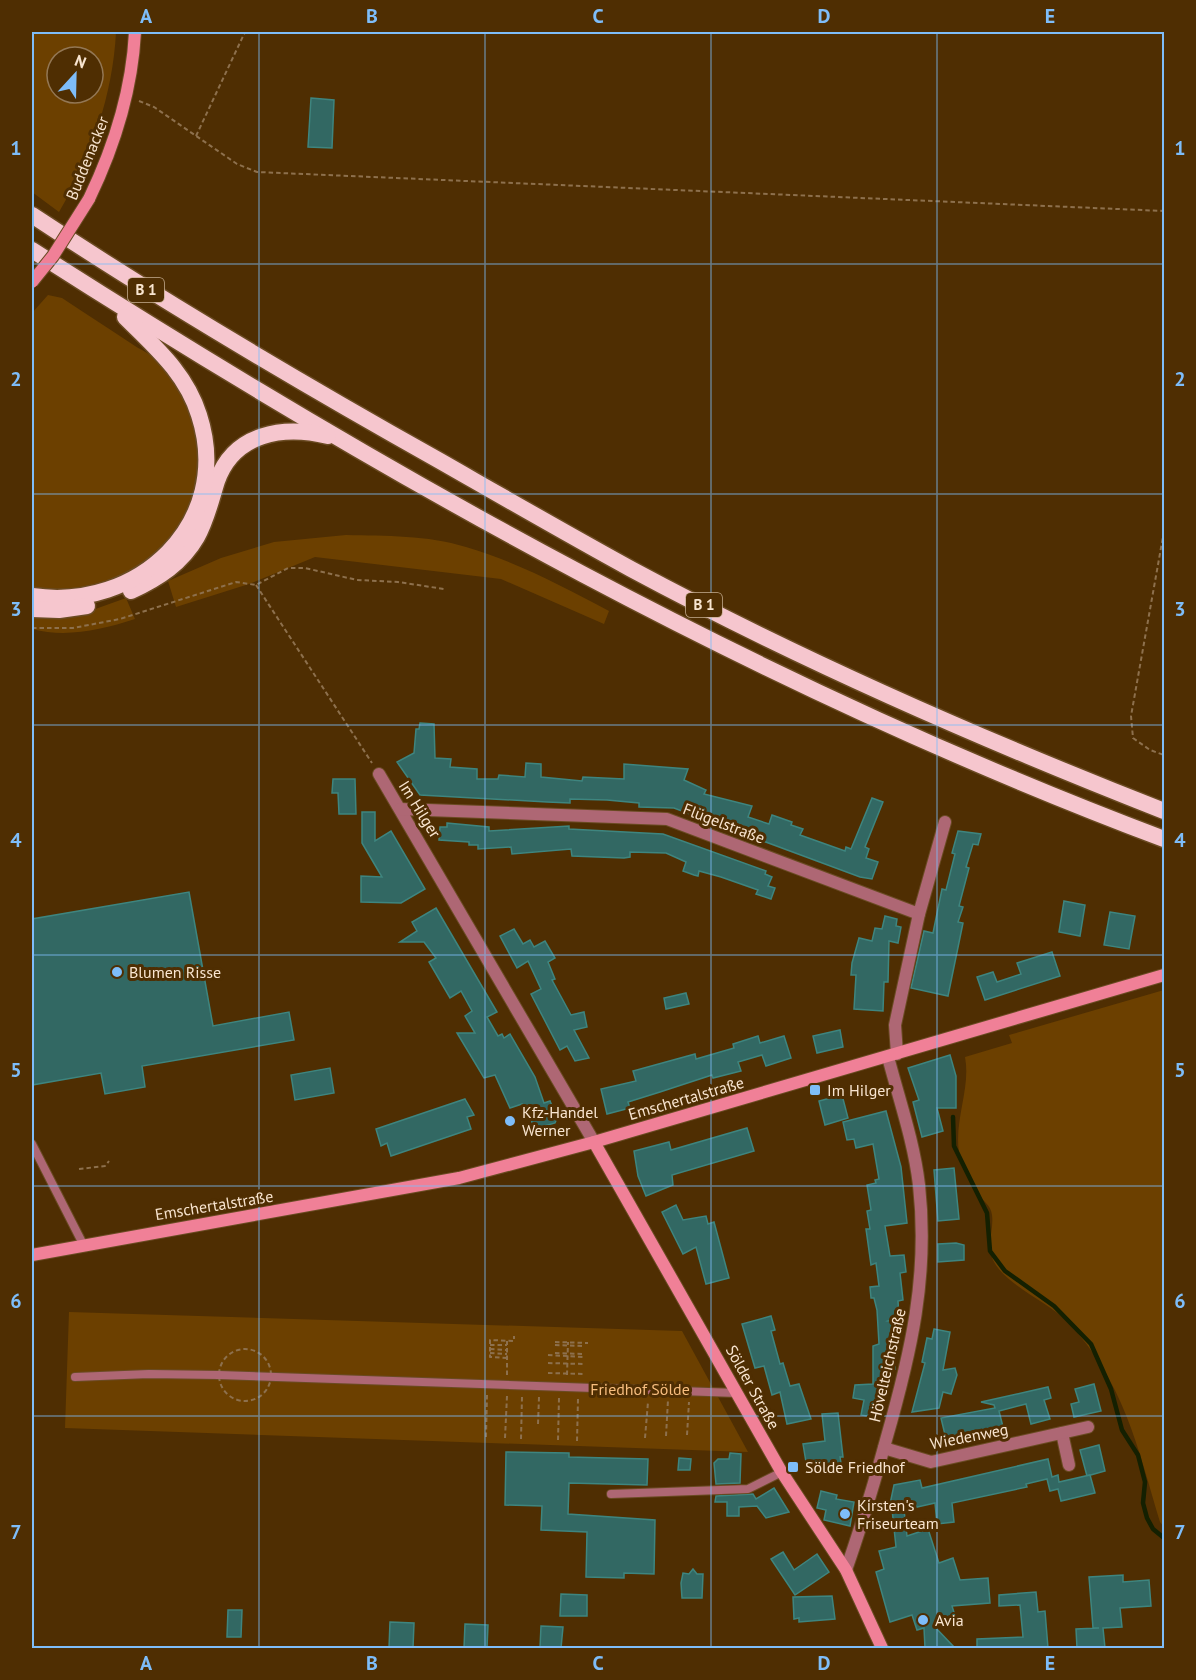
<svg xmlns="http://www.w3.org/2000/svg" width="1196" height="1680" viewBox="0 0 1196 1680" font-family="'PT Sans',sans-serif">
<rect width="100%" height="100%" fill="#4f2e02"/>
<g fill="#6c4000" fill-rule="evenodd">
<path d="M32,32H116C113,94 91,158 59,212L32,192ZM57,57H93V93H57Z"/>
<path d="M48,295L62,298C86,314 111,330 135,346C143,351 155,356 161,364C223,438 208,539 117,582C91,594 59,590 32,588V313Z"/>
<path d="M346,535C386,536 427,535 466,547C517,562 562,586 609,611L604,624L501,579L315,557L249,584L176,607L168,581L221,558L274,542Z"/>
<path d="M126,598L135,619C101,630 66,638 32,629V613L87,612Z"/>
<path d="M1164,990V1527L1160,1522C1137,1445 1124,1382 1067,1321C1048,1302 1004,1284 993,1260C986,1244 994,1231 992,1215C991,1205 982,1200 977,1193C971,1184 960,1163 959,1152C954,1120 971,1088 965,1057L1012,1043L1009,1035Z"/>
<path d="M69,1312L682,1331L748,1452L65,1428Z"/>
</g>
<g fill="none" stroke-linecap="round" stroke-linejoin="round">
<path stroke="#142001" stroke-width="4.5" d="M953,1117L954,1146L987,1213L990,1251L1005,1271L1054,1306L1091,1344L1111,1389L1122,1430L1138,1455L1145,1482L1143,1503L1147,1518L1153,1529L1164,1538"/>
</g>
<g fill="#326863" stroke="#3e857f" stroke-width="1.5">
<path d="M311,98L334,100L332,148L308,147Z"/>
<path d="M420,723L434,724L435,758L451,759L450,767L477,769V779H498L499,775L525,777L526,763L541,764V777L582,781L583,777L624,779V764L688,769L684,780L706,790L704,794L752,806L748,817L769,824L772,815L792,822L791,825L803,829L800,835L845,851L846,847L851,849L872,798L883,802L865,847L869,849L866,858L878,862L872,879L860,877L755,838L756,836L730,827L731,824L710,816L708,821L674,808L639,807V803L607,800L570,799V803L547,802L420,795L397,762L414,753L416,729H419Z"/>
<path d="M333,779H355L356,814H339L338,793H332Z"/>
<path d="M362,812H375V841L391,831L425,889L401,903L361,902V876L382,877L362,843Z"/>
<path d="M447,823L489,827V831L569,826V829L663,834L766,871L765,874L772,877L768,886L775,888L771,899L756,894L758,890L721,877L699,871L698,876L694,875L683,871L686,862L666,853L630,852V857L624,858L572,856L571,849L512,854L511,847L478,849V845H469V842L439,840L440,827H447Z"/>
<path d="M958,831L981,834L978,845L973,844L966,867L969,868L959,906L963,907L958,922L963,923L948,996L911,988L924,931L933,933L942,889L946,890L955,854L952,853Z"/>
<path d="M189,892L213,1026L289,1012L294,1040L142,1066L145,1087L105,1094L101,1073L32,1085V919Z"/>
<path d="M1064,901L1085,905L1080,936L1059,932Z"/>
<path d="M436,908L497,1012L487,1017L498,1036L502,1034L504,1038L510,1034L535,1077L544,1103L550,1101L557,1118L555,1123L534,1129L528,1109L524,1111L522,1104L510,1108L495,1075L484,1078L457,1033H475L465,1016L472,1011L461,991L450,998L429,962L436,958L424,942H400L417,931L412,922Z"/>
<path d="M1110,912L1135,916L1129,949L1104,945Z"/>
<path d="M885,916L897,919L896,926L901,927L898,943L889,941L888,982H884L883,1011L854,1009L856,975H851L852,963L859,938L872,941L875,928L882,929Z"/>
<path d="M514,929L523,944L530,940L534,947L545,941L555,958L548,962L555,979L552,980L571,1015L584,1012L587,1027L574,1030L589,1058L575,1061L567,1046L560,1050L531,994L541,989L528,961L517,968L500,936Z"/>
<path d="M1052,952L1060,976L985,1000L977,977L993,972L997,982L1021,974L1017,963Z"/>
<path d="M686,993L689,1004L666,1009L664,998Z"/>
<path d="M840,1030L843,1047L817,1053L813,1036Z"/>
<path d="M758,1036L760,1043L784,1036L791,1058L766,1066L762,1055L738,1062L741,1071L713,1078L712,1075L660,1092L628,1102L630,1108L607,1114L601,1089L636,1081L633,1071L695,1054L696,1059L734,1048L733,1044Z"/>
<path d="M950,1055L956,1076V1108H937L943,1131L922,1137L913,1102L919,1100L908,1068Z"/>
<path d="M330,1068L334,1093L295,1100L291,1075Z"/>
<path d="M842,1095L848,1118L825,1125L819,1101Z"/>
<path d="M465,1099L474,1115L467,1117L471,1129L391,1156L387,1143L381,1146L376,1129Z"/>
<path d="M886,1111L901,1167L907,1223L885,1226L890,1256L904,1255L906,1272L900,1273L903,1300L898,1301L899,1317L888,1321L900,1323V1333H891L895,1369H887L880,1414L874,1413L873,1417L861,1415L864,1400L853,1398L855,1385L873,1384V1346L879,1344L877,1310L874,1298H871L870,1287L879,1286L876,1263L871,1265L866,1229H870L867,1211L871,1210L867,1185L876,1183L875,1180L879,1179L873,1144L856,1148L854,1139L847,1140L843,1122Z"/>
<path d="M747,1128L754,1151L672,1175L673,1185L646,1196L638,1176L634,1151L669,1142L671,1150Z"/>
<path d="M954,1168L959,1219L938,1221L934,1170Z"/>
<path d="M676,1205L683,1220L706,1216L708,1224L714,1222L729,1278L706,1284L696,1247L683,1254L662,1212Z"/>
<path d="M956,1243L964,1245V1260L938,1262V1244Z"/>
<path d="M771,1316L775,1330L771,1331L780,1364L783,1363L790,1386L799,1384L811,1419L787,1424L780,1392L772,1395L764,1366L755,1368L742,1324Z"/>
<path d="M934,1329L950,1332L943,1370L955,1368L957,1375L951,1394L943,1392L939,1408L912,1412L925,1363L922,1362L927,1338L932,1339Z"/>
<path d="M1094,1384L1101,1411L1074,1417L1071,1404L1079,1402L1075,1389Z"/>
<path d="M1048,1387L1051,1398L1044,1400L1050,1419L1031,1424L1026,1404L999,1411L1004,1431L947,1443L941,1418L995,1408L994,1405L981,1402Z"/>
<path d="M838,1413L843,1457H840L841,1463L807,1468L803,1444L825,1441L822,1414Z"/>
<path d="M1099,1445L1105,1471L1087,1476L1080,1450Z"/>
<path d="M506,1452L569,1453V1457L648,1459L647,1485L569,1483L568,1514L655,1520L654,1574L624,1573V1578L586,1577L587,1532L541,1530L542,1506L505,1505Z"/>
<path d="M730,1453L741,1454L740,1483L716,1484L714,1463L718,1459H729Z"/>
<path d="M679,1458L691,1459L690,1470H678Z"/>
<path d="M1048,1459L1052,1477L1058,1475L1059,1482L1090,1475L1095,1493L1061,1501L1058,1489L1050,1491L1047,1479L1026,1484L1027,1487L952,1503L954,1522L937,1524L935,1503L904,1510L907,1536L928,1529L939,1563L953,1558L960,1580L988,1578L990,1603L952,1606L956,1619L934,1626L955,1648H925L924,1628L917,1630L912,1615L890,1622L876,1572L884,1569L879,1551L896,1547L892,1509H889L894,1485L920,1480L922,1488Z"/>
<path d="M774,1488L789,1512L766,1518L757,1506L739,1507V1516H727V1502H715L716,1496L753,1494L756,1499Z"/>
<path d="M821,1491L837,1495L836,1499L854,1502L850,1526L824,1520L826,1510L817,1508Z"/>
<path d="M783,1552L794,1570L817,1554L829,1572L795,1595L771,1559Z"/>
<path d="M693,1569L697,1574H703L702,1598H682L681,1583L683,1573L689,1574Z"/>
<path d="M1123,1575V1582L1149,1580L1151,1606L1120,1608L1122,1627L1103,1628L1105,1648H1077L1076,1629L1099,1628H1093L1089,1577Z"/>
<path d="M1036,1592L1038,1612L1045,1611L1048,1648H977V1639L1023,1637L1020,1605L999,1606V1595Z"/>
<path d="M561,1594L587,1595V1616H560Z"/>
<path d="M832,1596L835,1619L799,1622V1618L794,1619L793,1597Z"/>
<path d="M228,1610H242L241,1637H227Z"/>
<path d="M390,1622L414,1623L413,1648H389Z"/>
<path d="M465,1624L488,1625L487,1648H464Z"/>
<path d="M541,1626L563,1627L561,1648H540Z"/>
</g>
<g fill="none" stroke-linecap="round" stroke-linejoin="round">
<g stroke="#6a4b23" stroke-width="10">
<g id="service">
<path d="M32,1144L83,1244"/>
<path d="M75,1377L149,1374L219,1375L737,1393"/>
<path d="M611,1494L748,1489L782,1472"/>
</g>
</g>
<g stroke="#6a4b23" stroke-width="14">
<g id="minor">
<path d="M379,774L594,1142"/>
<path d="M400,809L667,819L919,914"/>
<path d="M897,1054L895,1025L919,914L945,822"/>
<path d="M1062,1433L1069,1465"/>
<path d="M884,1448L931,1462L1088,1427"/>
<path d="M846,1570C861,1527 874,1484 886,1440C911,1353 929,1276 919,1185C914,1142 899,1099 888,1057"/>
</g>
</g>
<g stroke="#6a4b23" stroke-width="14">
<g id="secondary">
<path d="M89,199C115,145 132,91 135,32"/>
<path d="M594,1142L781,1471L846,1570L882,1648"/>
<path d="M32,1255L459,1178L594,1142L1164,975"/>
</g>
</g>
<g stroke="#6a4b23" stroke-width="19">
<g id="trunk">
<path d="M32,215C165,303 301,383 440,461C503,497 567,534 631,569C802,661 983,740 1164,811"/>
<path d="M32,250C390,479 765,689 1164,839"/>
<path d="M131,591C159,578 182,563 197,537C207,519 211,500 217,481C234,433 283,425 328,436"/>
<path d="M32,596C138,612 234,523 199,415C186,373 155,347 125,317"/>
<path d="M32,609L59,610L87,606"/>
</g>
</g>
<g stroke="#8d704d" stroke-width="2" stroke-dasharray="4.5 3" stroke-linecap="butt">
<path d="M139,101L154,107L237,164L257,172L1164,211"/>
<path d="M196,136L245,32"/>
<path d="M1164,531L1131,716L1133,738L1150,750L1164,755"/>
<path d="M256,585L372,763"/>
<path d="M32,628H73L120,619L236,582L256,585L288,568H305L357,580L398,582L444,589"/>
<path d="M79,1169L105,1166L109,1161"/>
<path d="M555,1342L588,1343"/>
<path d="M490,1345H507"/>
<path d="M555,1345L584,1346"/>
<path d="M490,1349L507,1350"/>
<circle cx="245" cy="1375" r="26"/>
<path d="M490,1353L507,1354"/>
<path d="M555,1353L584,1354"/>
<path d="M548,1355L584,1357"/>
<path d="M507,1358L490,1357V1340L514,1341V1336"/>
<path d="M548,1363L583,1364"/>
<path d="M548,1373L584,1374"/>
<path d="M507,1375V1341"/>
<path d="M567,1375L568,1342"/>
<path d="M538,1424L539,1397"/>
<path d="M687,1435L689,1402"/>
<path d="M666,1436L668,1400"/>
<path d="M486,1437L487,1395"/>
<path d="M505,1438L507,1396"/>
<path d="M645,1438L648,1402"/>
<path d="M521,1439L522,1397"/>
<path d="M558,1440L559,1398"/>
<path d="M577,1441L578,1399"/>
</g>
<use href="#service" stroke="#ae6774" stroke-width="8"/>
<use href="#minor" stroke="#ae6774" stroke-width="12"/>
<use href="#secondary" stroke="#f08097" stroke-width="12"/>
<use href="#trunk" stroke="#f6c6ce" stroke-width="16"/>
<g stroke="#6a4b23" stroke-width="14" stroke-linecap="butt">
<path id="secondary-bridge" d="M32,282L53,256L89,199"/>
</g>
<use href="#secondary-bridge" stroke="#f08097" stroke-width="12"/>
</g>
<path fill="none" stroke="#7ebdf9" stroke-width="1.5" stroke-opacity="0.55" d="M259,32V1648M485,32V1648M711,32V1648M937,32V1648M32,264H1164M32,494H1164M32,725H1164M32,955H1164M32,1186H1164M32,1416H1164"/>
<g fill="#7ebdf9" stroke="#4f2e02" stroke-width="2">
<circle cx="117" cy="972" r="6"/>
<rect x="809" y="1084" width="12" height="12" rx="3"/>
<circle cx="510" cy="1121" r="6"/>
<rect x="787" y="1461" width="12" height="12" rx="3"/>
<circle cx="845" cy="1514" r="6"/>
<circle cx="923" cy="1620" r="6"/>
</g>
<g text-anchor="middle" stroke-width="6" stroke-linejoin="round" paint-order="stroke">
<g fill="#4f2e02" stroke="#c6ae92" stroke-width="1.5">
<rect x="128" y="278" width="36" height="24" rx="4.5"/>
<rect x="686" y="593" width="36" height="24" rx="4.5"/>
</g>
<g font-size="15" font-weight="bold" fill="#f9e5d0">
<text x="146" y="295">B 1</text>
<text x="704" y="610">B 1</text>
</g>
<g font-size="16" fill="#f9e5d0" stroke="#4f2e02">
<text transform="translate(87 158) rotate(-68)" y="6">Buddenacker</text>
<text transform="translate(420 809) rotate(58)" y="6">Im Hilger</text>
<text transform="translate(724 823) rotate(21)" y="6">Flügelstraße</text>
<text transform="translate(686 1098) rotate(-16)" y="6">Emschertalstraße</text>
<text transform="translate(214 1205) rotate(-9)" y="6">Emschertalstraße</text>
<text transform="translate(887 1365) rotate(-77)" y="6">Hövelteichstraße</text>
<text transform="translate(753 1387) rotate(61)" y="6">Sölder Straße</text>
<text transform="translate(969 1436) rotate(-11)" y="6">Wiedenweg</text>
</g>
<g font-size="16" fill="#f9e5d0" stroke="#4f2e02" text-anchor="start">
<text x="129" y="978">Blumen Risse</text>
<text x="827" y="1096">Im Hilger</text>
<text x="522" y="1118">Kfz-Handel<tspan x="522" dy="18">Werner</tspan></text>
<text x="805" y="1473">Sölde Friedhof</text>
<text x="857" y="1511">Kirsten's<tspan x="857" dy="18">Friseurteam</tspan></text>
<text x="935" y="1626">Avia</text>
</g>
<g font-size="16" fill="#f7bd7e" stroke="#4f2e02">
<text x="640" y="1395">Friedhof Sölde</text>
</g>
</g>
<rect width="1196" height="1680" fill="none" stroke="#4f2e02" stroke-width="66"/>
<g transform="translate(75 75) rotate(22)"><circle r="28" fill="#4f2e02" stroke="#937754" stroke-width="1.5"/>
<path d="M0-4.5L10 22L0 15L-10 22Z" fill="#7ebdf9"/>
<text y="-9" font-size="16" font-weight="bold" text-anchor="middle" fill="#f9e5d0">N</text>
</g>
<rect x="33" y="33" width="1130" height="1614" fill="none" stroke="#7ebdf9" stroke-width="2"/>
<g font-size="20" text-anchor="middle" font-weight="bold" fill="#7ebdf9">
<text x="146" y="23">A</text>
<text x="372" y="23">B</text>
<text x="598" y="23">C</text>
<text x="824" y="23">D</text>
<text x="1050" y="23">E</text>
<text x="16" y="155">1</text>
<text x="1180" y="155">1</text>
<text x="16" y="386">2</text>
<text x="1180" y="386">2</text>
<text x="16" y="616">3</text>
<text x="1180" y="616">3</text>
<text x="16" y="847">4</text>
<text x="1180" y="847">4</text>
<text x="16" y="1077">5</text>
<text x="1180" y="1077">5</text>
<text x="16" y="1308">6</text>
<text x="1180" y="1308">6</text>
<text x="16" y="1539">7</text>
<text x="1180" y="1539">7</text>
<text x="146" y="1670">A</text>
<text x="372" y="1670">B</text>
<text x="598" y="1670">C</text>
<text x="824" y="1670">D</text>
<text x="1050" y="1670">E</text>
</g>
</svg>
